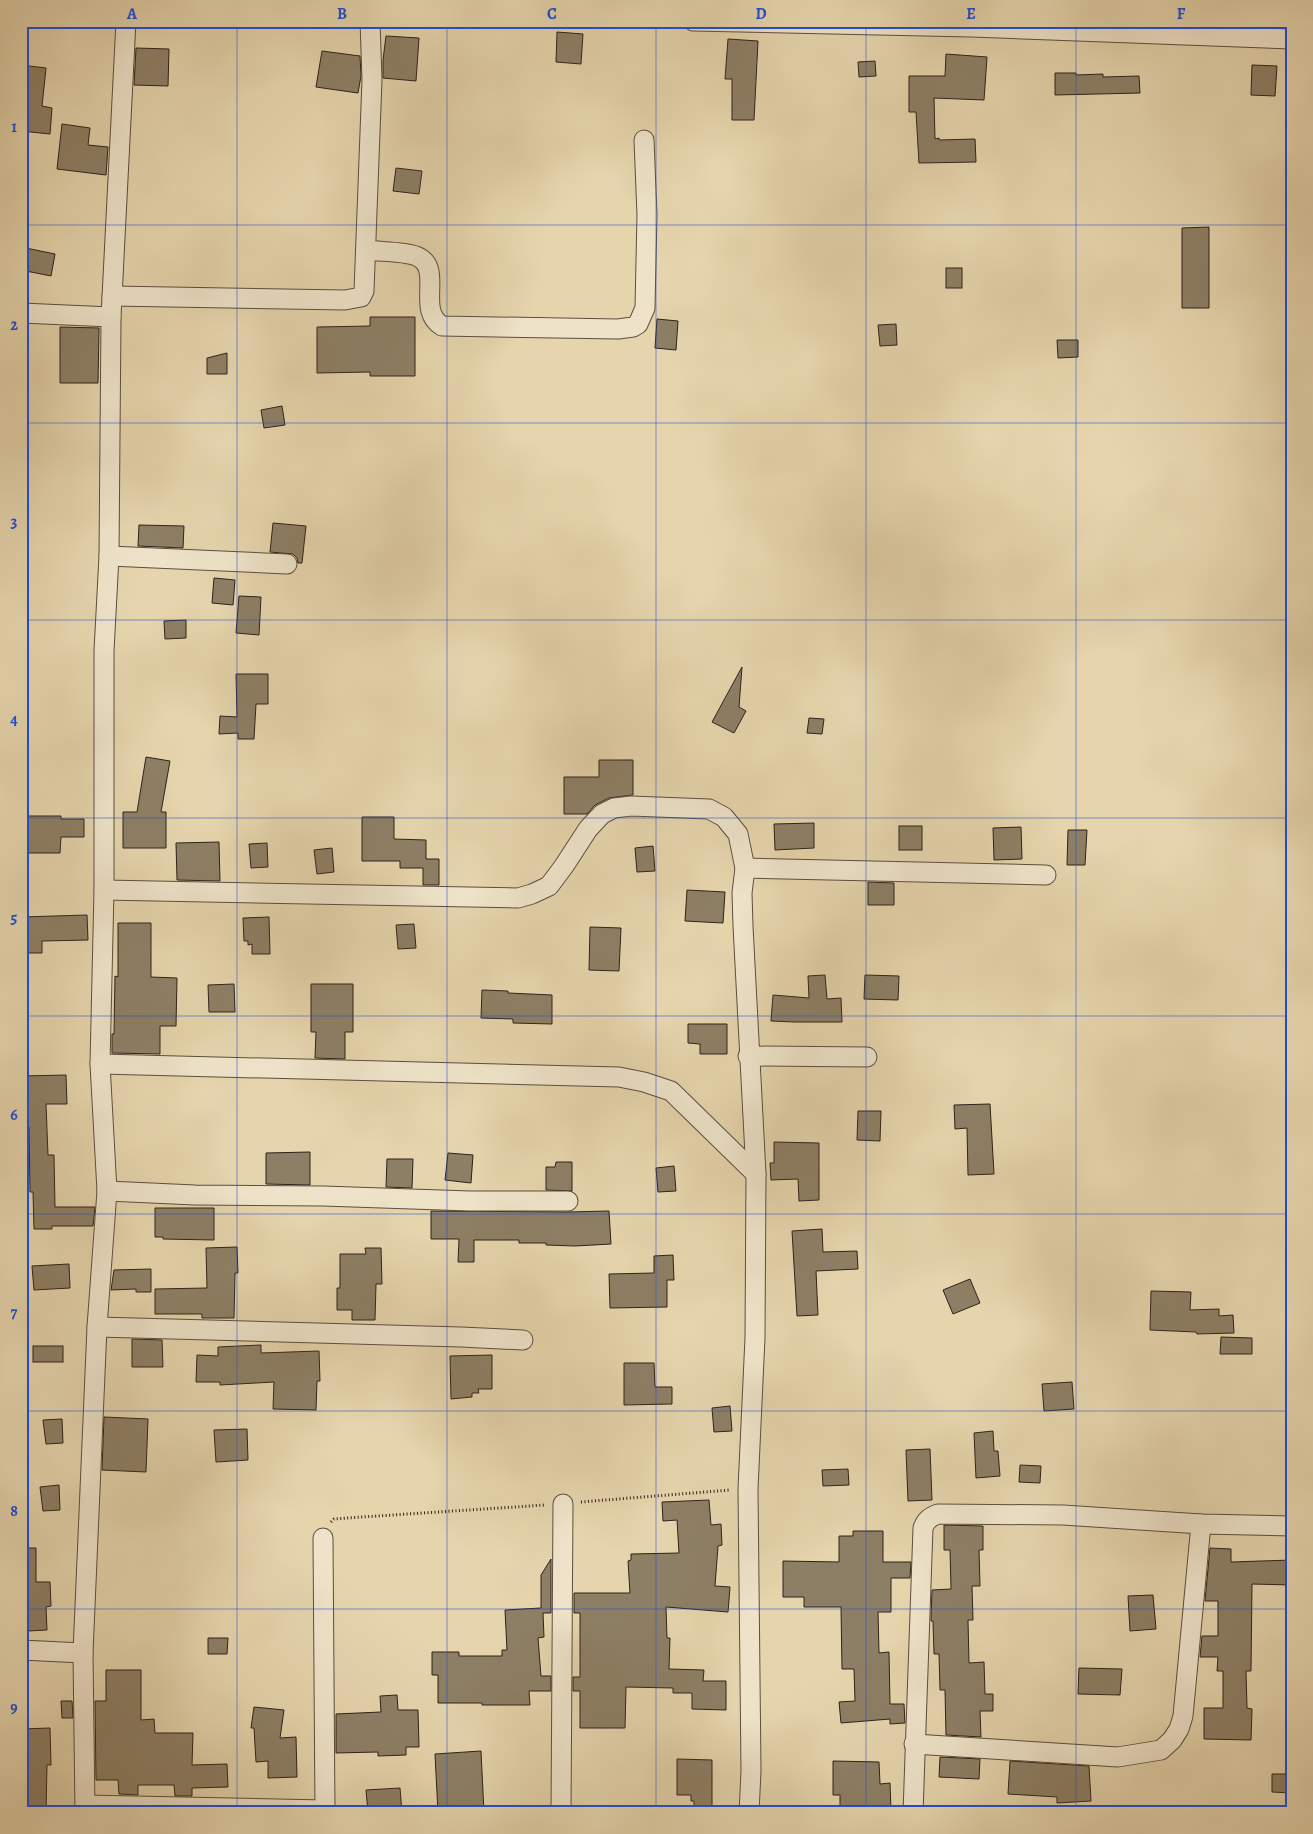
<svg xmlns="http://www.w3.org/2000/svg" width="1313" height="1834" viewBox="0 0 1313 1834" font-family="Alegreya,serif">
<rect width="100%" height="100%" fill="#e5d4ac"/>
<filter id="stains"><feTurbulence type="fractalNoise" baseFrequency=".004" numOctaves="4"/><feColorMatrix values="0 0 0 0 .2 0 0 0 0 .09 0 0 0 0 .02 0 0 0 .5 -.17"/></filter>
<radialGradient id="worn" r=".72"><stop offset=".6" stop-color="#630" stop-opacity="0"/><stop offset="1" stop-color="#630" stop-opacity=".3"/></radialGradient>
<g fill="#8d7f65" stroke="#2e2219">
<path d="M557,32L583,34L581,64L556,62Z"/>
<path d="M386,36L419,38L416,81L383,78V60Z"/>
<path d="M728,39L758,41L754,120H732V79H725Z"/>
<path d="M136,48L169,49L168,86L134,85Z"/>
<path d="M322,51L360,56L361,76L358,93L316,87Z"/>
<path d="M946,54L987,57L984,100L934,98L935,139L939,138V140L975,139L976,162L919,163L916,112H909V76H945Z"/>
<path d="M875,61L876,76L859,77L858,62Z"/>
<path d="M21,65L46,68L42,106L52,108L50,134L21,131Z"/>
<path d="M1252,65L1277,66L1275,96L1251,95Z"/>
<path d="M1055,73H1076V75L1103,74V77L1139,76L1140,93L1055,95Z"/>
<path d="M62,124L90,128L88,145L108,147L106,175L57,169Z"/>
<path d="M396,168L422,171L419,194L393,191Z"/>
<path d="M1209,227V308H1182V228Z"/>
<path d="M21,247L55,254L51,276L21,270Z"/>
<rect x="946" y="268" width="16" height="20"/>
<path d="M370,317H415V376H370V372L317,373V327L370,326Z"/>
<path d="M657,319L678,321L676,350L655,348Z"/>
<path d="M896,324L897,345L880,346L878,325Z"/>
<path d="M60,327L99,328L98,383H60Z"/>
<path d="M1057,340H1078V357L1058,358Z"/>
<path d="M227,353V374H207V358Z"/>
<path d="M282,406L285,425L264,428L261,410Z"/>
<path d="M273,523L306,526L302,563H298L297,558L293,554L270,552Z"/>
<path d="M139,525L184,526L183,548L138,546Z"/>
<path d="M214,578L235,580L233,605L212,603Z"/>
<path d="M239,596L261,597L259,635L236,633Z"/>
<path d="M186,620V638L165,639L164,621Z"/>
<path d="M742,667L739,707L746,711L734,733L712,722Z"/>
<path d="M236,674H268V704H256L254,739H238V733L219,734L220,716L237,717Z"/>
<path d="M809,718L824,719L822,734L807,733Z"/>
<path d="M146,757L170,761L161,812H166V848H123V812H137Z"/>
<path d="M599,760H633V795L609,798L595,805L587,814H564V777H599Z"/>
<path d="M21,816H61V819H84V837H61L60,853H21Z"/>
<path d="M362,817H394V839L426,840V859H439V885H423V868H400V861H362Z"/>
<path d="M814,823V848L775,850L774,824Z"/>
<rect x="899" y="826" width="23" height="24"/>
<path d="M1021,827L1022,859L994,860L993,828Z"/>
<path d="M1068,830H1087L1085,865H1067Z"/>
<path d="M219,842L220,881L177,880L176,843Z"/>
<path d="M267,843L268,867L251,868L249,844Z"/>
<path d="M653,846L655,871L637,872L635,848Z"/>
<path d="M332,848L334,872L317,874L314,850Z"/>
<path d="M868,882L894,883V905H868Z"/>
<path d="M687,890L725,892L723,923L685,921Z"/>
<path d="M87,915L88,940L42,941V953H25V936H21V917Z"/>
<path d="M269,917L270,954H252V944L248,945V941H244L243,918Z"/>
<path d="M118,923H151V977L177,978L176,1026H160V1054L112,1053V1034H114L115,976L118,977Z"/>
<path d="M414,924L416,948L398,949L396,925Z"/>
<path d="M590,927L621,928L619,971L589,970Z"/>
<path d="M825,975L827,999L841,998L842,1022H794L771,1021L773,995L809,998L808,976Z"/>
<path d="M865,975L899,976L898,1000L864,999Z"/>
<path d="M234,984L235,1012H209L208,985Z"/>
<path d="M311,984H353V1032H345V1059L315,1058L316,1032H311Z"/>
<path d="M482,990L508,991V993L552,995V1024L513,1023V1019L481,1018Z"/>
<path d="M688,1024H727V1054H700V1044L688,1043Z"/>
<path d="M66,1075L67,1104H46L48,1155H54L55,1207H95L93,1226H52V1229H34L33,1192H30L29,1127H26V1105H21V1076Z"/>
<path d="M990,1104L994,1174L968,1175L967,1128L955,1129L954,1105Z"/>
<path d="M858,1111H881L880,1141L857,1140Z"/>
<path d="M774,1142L819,1143V1200L799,1201L798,1179L771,1180L770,1163H774Z"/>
<path d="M310,1152V1185L266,1184V1153Z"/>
<path d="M448,1153L473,1155L471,1183L445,1180Z"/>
<path d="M387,1159H413L412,1188L386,1187Z"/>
<path d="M556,1162H572V1191L546,1190V1167H555Z"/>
<path d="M674,1166L676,1191L658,1192L656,1168Z"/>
<path d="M155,1208H214V1240L163,1239V1237H155Z"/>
<path d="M431,1211L568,1212L609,1211L611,1244L575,1246L546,1245V1243H519V1240H474V1262H458L459,1239H431Z"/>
<path d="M822,1229L823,1252L857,1251L858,1269L816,1271L818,1315L797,1316L792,1231Z"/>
<path d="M237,1247L238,1273H235L234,1318H202V1314H155V1289L207,1288L206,1248Z"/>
<path d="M365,1248H381L382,1284H376L375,1320H352V1310H337V1288H340V1254H366Z"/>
<path d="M673,1255L674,1280H667V1307L610,1308L609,1274L654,1273V1256Z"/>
<path d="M69,1264L70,1288L34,1290L32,1266Z"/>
<path d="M151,1269V1292H136V1289L111,1290L114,1270Z"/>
<path d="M970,1279L980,1303L953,1314L943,1290Z"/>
<path d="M1151,1291L1191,1292L1190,1310L1219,1309V1316L1233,1315L1234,1333L1197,1334L1196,1332L1150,1330Z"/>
<path d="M1221,1337L1252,1338V1354H1220Z"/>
<path d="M132,1339L162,1340L163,1367H132Z"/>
<path d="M261,1345V1353L319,1351L320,1381H317L316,1410L273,1409L274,1382L220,1385V1382H196L197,1355L218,1356V1347Z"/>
<rect x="33" y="1346" width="30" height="16"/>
<path d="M492,1355V1389H478L479,1393H472V1397L451,1399L450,1356Z"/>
<path d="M624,1363H654L655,1387H672V1404L624,1405Z"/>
<path d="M1072,1382L1074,1409L1044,1411L1042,1384Z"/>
<path d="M730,1406L732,1431L714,1432L712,1408Z"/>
<path d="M104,1417L148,1419L146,1472L102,1470Z"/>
<path d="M62,1419L63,1443L46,1444L43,1420Z"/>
<path d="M247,1429L248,1460L216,1462L214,1430Z"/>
<path d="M993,1431L994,1451H998L1000,1476L976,1478L974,1433Z"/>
<path d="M930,1449L932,1500L908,1501L906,1450Z"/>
<path d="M1020,1465L1041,1466L1040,1483L1019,1482Z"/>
<path d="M848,1469L849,1485L823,1486L822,1470Z"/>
<path d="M59,1485L60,1510L43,1511L40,1487Z"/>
<path d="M709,1500L711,1525L721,1524L722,1545L718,1546L715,1586L730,1587L728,1612L666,1607L667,1638H670L669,1669L704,1670L703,1681H726V1710L692,1709V1693H673V1688L626,1687L625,1728H580V1691H573V1677H580V1613H574V1593H630L628,1561L631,1560V1554L679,1553L677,1520L663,1521L662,1502Z"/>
<path d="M944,1525L983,1526V1550H979L980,1586H972L973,1620H968L969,1663L984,1662L985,1694H993V1711H980L981,1737L946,1735L945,1690H940L939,1654H934L933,1621H931V1617L932,1590L951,1589L950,1550H944Z"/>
<path d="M853,1531H883V1562H911L910,1578H891V1612H878L879,1653L889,1652L890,1704H904L905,1723L890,1724V1719L841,1723L839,1702L855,1701L854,1669H842L841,1607H804V1597H783V1561L839,1562V1536H853Z"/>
<path d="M21,1548H36V1582H50L51,1606L46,1607L47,1630L28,1631V1621H21Z"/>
<path d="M1210,1548L1231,1549V1562L1292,1560V1585L1252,1584L1251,1671H1246L1247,1708L1252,1709L1251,1740L1204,1739V1708H1223V1671H1217L1218,1657H1200L1202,1636H1218V1601H1205Z"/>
<path d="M551,1559V1613H543L544,1637L538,1638L541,1676H551V1691H529L530,1705H482V1703H438V1675H432V1652H459V1656H502V1650H507L505,1610L541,1608V1575Z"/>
<path d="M1153,1595L1156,1629L1130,1631L1128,1596Z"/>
<path d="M208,1638H228L227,1654H208Z"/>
<path d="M1079,1668L1122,1669L1120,1695L1078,1694Z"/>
<path d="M106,1670H141V1720L154,1719L155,1733H193L192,1765L227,1764L228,1787L192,1788V1796H175L174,1785H138V1795L119,1794L118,1780H96L95,1701H106Z"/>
<path d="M397,1695L398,1710H418L419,1747H406V1755L378,1756V1752L336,1753V1714L381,1712L380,1696Z"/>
<path d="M61,1701H72L73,1718H62Z"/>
<path d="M254,1707L284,1710L280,1738L296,1737L297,1777L268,1778V1761L256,1762L254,1728H251Z"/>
<path d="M50,1728L51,1765H47L46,1813H21V1729Z"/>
<path d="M481,1751L484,1813H438L435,1754Z"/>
<path d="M940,1757L980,1759L979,1779L939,1777Z"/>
<path d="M677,1759L712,1760V1813H694V1801H691V1795H677Z"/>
<path d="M833,1761L879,1762L880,1784L890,1783L891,1810H881V1813H840V1795H833Z"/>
<path d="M1010,1761L1089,1766L1091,1801L1057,1803V1797L1008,1794Z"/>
<path d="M1272,1774H1292V1793L1272,1792Z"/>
<path d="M400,1788L402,1813H368L366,1790Z"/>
</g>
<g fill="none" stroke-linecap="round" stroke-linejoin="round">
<g stroke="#5c4e3e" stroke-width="21">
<g id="minor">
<path d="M693,21L971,27L1292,39"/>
<path d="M366,250C380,252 403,251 416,256C445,267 415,310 442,326L618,329L633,327L638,324L645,308L647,215L644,140"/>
<path d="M112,296L345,300L361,297L364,291L372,80L370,21"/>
<path d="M21,313L111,317"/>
<path d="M109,556L287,564"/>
<path d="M745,868L1046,875"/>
<path d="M104,890L518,898L532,894L549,886L564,866L588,829L602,814L614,808L631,806L709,809L724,817L738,834L745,868L742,893L743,926L756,1174L755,1338L748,1489L751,1771L749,1813"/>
<path d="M748,1056L867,1057"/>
<path d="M100,1064L619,1077L644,1082L671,1091L756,1174"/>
<path d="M107,1191L195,1195L323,1196L470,1201H568"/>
<path d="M97,1327L461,1337L523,1340"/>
<path d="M323,1538L325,1813"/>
<path d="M21,1650L83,1653"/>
<path d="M914,1744L1118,1757L1161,1750L1172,1740L1179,1729L1183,1716L1201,1524"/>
<path d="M85,1805L325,1810"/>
<path d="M85,1813L83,1653L97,1327L107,1191L100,1064L104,890V651L109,556L111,317L126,21"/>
<path d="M561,1813L563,1504"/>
<path d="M913,1813L923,1528C926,1520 930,1517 938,1514L1063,1515L1201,1524L1292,1526"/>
</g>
</g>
<g stroke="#2e2219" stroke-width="3" stroke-dasharray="1 2.5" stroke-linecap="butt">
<path d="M581,1502L730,1490"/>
<path d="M331,1522L334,1519L347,1518L545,1505"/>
</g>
<use href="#minor" stroke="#eee3c9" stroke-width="19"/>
</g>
<path fill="none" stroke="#1d4ed8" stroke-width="1" stroke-opacity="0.55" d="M237,21V1813M447,21V1813M656,21V1813M866,21V1813M1076,21V1813M21,225H1292M21,423H1292M21,620H1292M21,818H1292M21,1016H1292M21,1214H1292M21,1411H1292M21,1609H1292"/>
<rect width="1313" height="1834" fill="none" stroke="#e5d4ac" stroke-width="55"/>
<rect x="28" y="28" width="1258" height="1778" fill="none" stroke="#1d4ed8" stroke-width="2"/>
<g font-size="16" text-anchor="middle" font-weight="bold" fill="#1d4ed8">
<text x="132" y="19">A</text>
<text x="342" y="19">B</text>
<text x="552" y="19">C</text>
<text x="761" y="19">D</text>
<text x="971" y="19">E</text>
<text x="1181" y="19">F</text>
<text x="14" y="132">1</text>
<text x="14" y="330">2</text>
<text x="14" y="527">3</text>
<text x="14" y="725">4</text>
<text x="14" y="923">5</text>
<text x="14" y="1120">6</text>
<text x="14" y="1318">7</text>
<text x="14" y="1516">8</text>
<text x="14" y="1713">9</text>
</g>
<rect width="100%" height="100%" filter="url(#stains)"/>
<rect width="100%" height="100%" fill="url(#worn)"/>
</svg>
